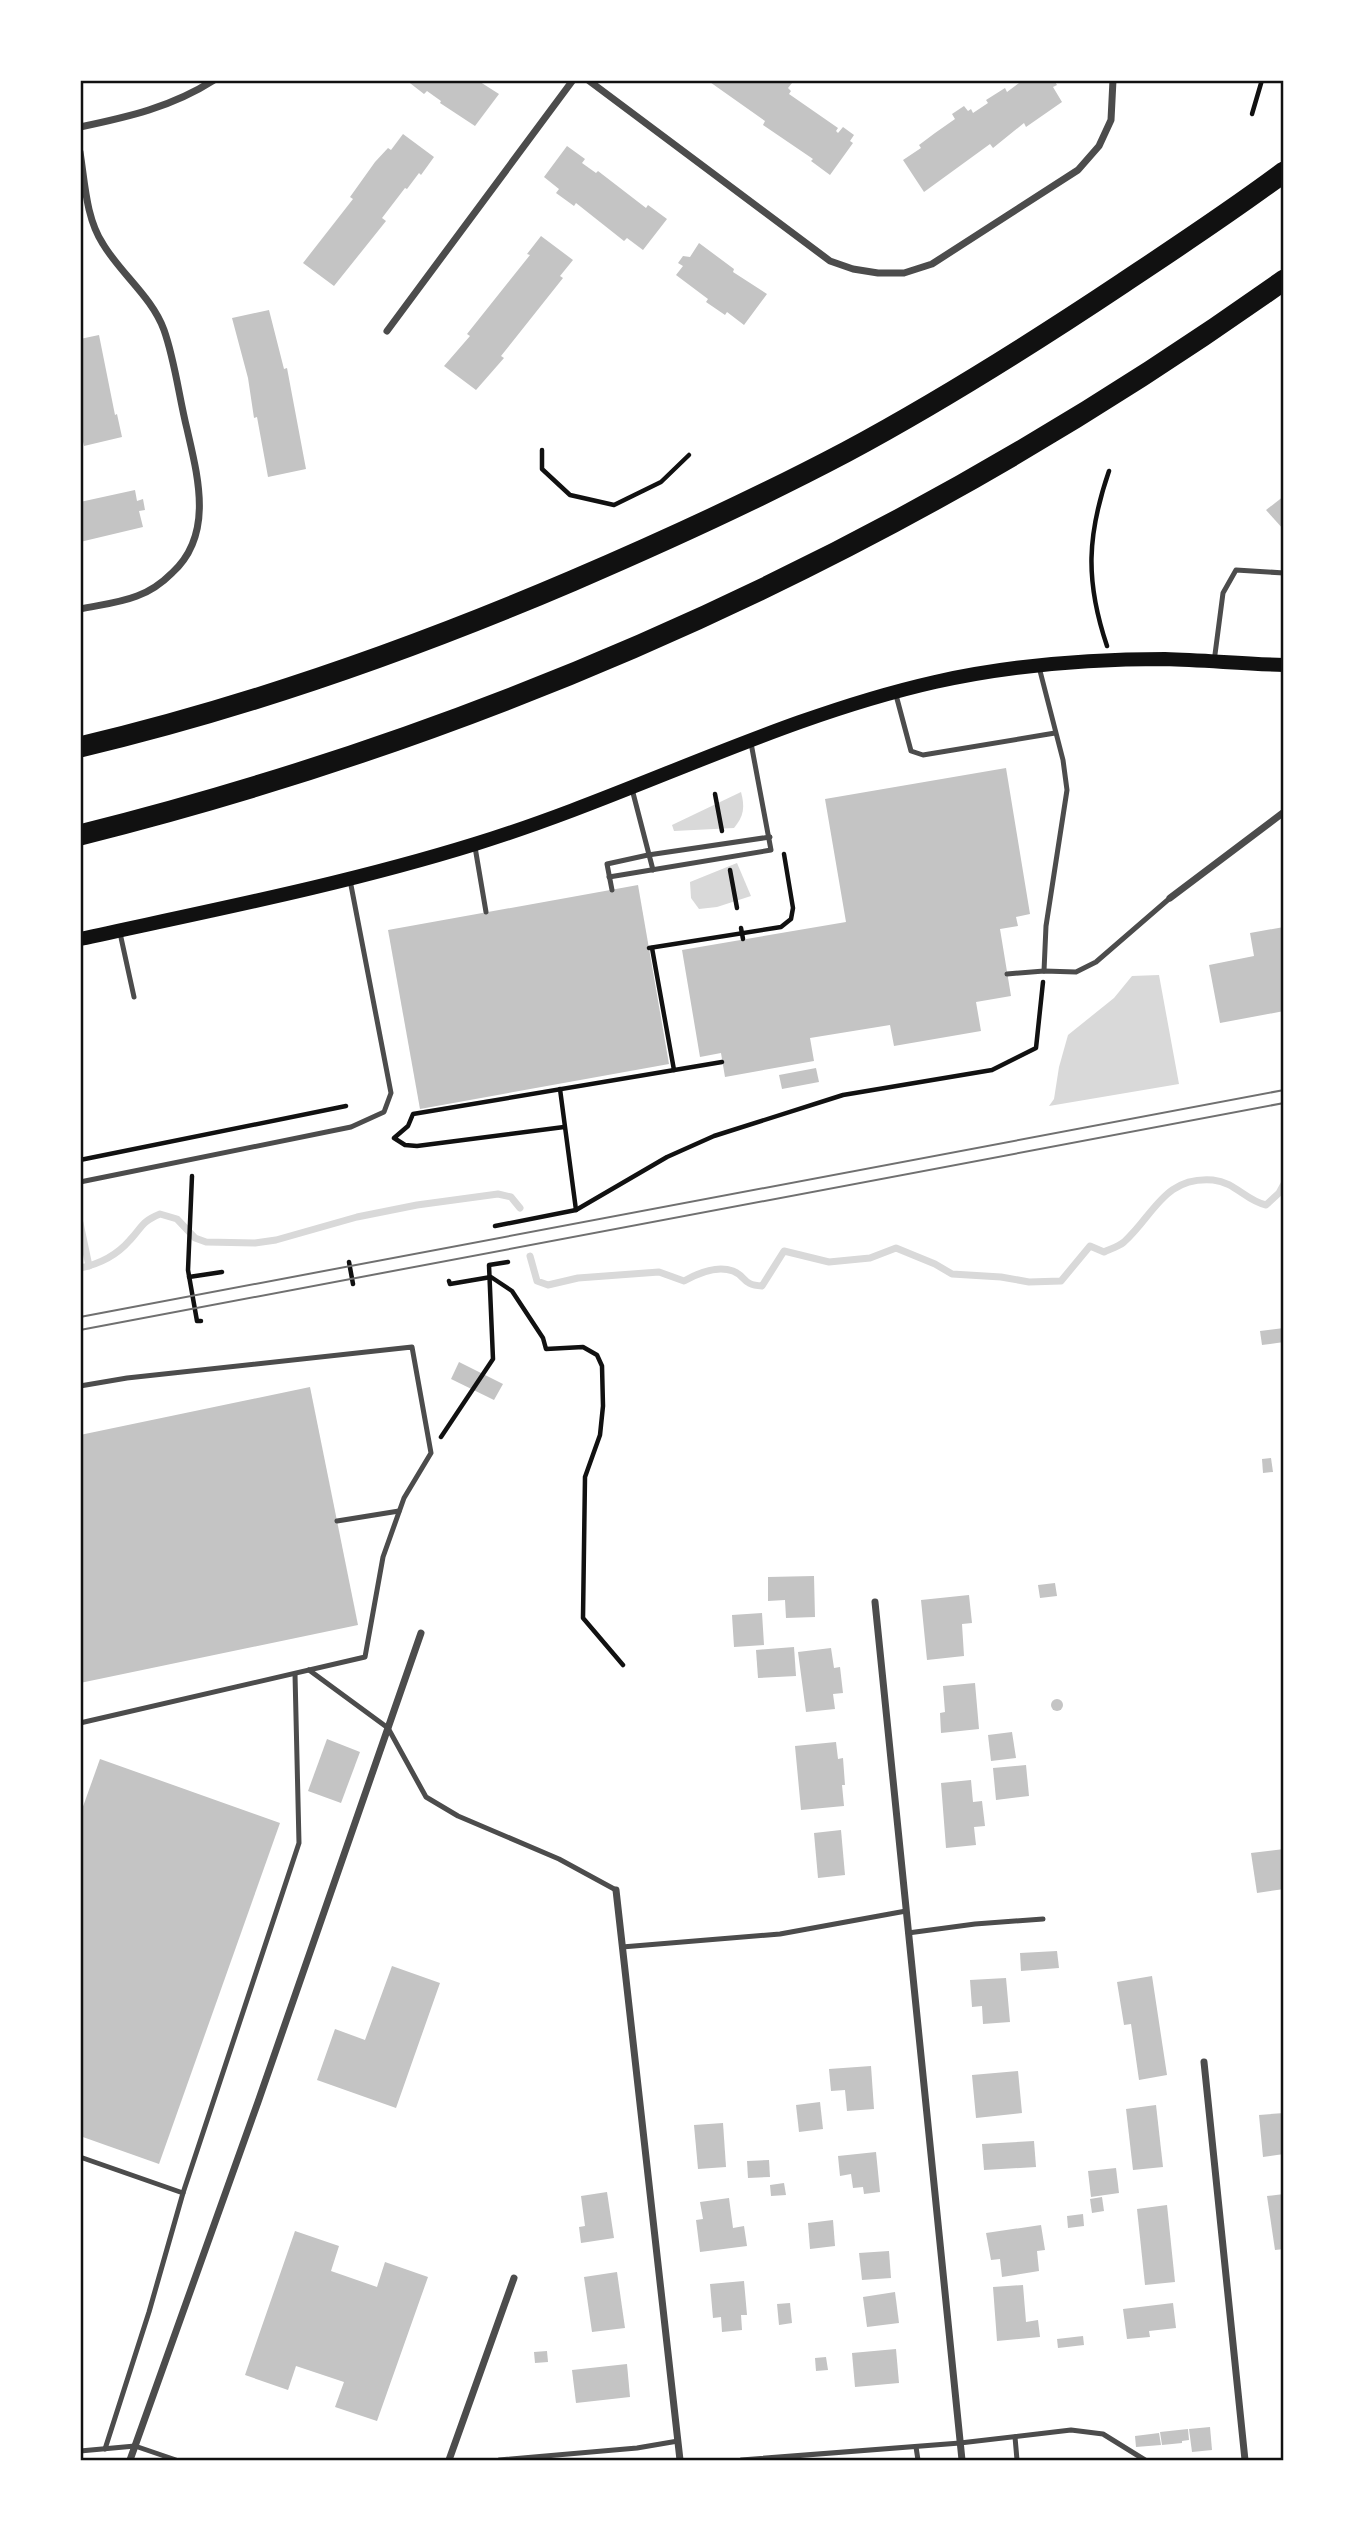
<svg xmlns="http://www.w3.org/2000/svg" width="1364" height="2541" viewBox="0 0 1364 2541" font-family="Figtree,sans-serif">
<rect width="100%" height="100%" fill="#fff"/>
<g fill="#d9d9d9">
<path d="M741,792C745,807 744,816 734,828L674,831L672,825Z"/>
<path d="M737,863L751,896L717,907L699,909L691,898L690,882Z"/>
<path d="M1159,975L1179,1084L1049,1106L1054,1099L1059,1067L1068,1035L1114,998L1132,976Z"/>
</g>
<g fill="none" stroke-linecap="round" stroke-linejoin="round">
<g stroke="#d9d9d9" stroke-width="7">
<path d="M80,1223L89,1266"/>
<path d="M530,1256L537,1281L548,1285L578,1278L659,1272L684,1281C698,1273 717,1265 733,1271C746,1276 742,1285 762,1286L784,1251L829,1262L870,1258L896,1248L935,1264L952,1274L1001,1277L1029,1282L1061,1281L1090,1246L1104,1252C1110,1249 1118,1247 1124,1242C1154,1215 1164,1176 1213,1180C1235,1182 1246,1201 1266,1205L1279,1193L1284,1184"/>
<path d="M80,1268C100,1264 117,1255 130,1240C143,1226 141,1222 160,1214L177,1219L195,1238L206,1242L255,1243L276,1240L357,1217L417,1205L498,1194L511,1197L520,1208"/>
</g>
</g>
<g fill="#c4c4c4">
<path d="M406,80H477L499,94L475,126L440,103L441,101L427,91L424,94Z"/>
<path d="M707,80H789L792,83L788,88L791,91L789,94L838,128L836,131L838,133L843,127L854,135L850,141L853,143L830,175L811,161L813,159L763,125L765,121Z"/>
<path d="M1023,80H1054L1057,85L1053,87L1062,102L1026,127L1024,123L993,148L990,144L924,192L903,160L921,148L919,145L935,133L955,119L952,114L964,106L968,111L971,109L973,113L988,103L986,100L1005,88L1007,92Z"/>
<path d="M403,134L434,157L421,175L419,173L407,189L405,188L382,218L386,221L334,286L303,263L353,199L350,197L375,162L388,148L391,150Z"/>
<path d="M567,146L585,159L582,163L596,173L598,171L646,208L648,205L667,219L643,250L627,238L624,241L576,203L574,206L556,193L559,189L544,177Z"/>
<path d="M541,236L573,260L560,276L563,278L501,356L504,358L476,390L444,366L470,336L467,334L530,255L527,254Z"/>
<path d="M699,243L734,269L733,272L767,294L744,325L727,312L725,315L706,302L708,299L676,275L683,266L678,263L683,256L690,257Z"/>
<path d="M269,310L284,369L287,368L306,469L268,477L257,417L254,418L248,378L232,318Z"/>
<path d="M99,335L115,415L117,414L122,437L84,446L80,429V339Z"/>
<path d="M135,490L137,501L143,499L145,510L139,511L143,527L80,542V502Z"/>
<path d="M1284,496V530L1266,510Z"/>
<path d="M1006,768L1030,914L1016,917L1018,926L1000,929L1011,996L976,1002L981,1031L894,1046L890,1025L810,1038L814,1061L725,1077L721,1053L700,1057L682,950L846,922L825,799Z"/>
<path d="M638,885L669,1064L420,1109L388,930Z"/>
<path d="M1284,927V1011L1220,1023L1209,965L1254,956L1250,933Z"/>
<path d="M816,1068L819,1082L782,1089L779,1075Z"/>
<path d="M1284,1328V1342L1262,1345L1260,1331Z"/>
<path d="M459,1362L503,1384L494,1400L451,1379Z"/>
<path d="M310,1387L358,1625L80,1683V1435Z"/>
<path d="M1271,1458L1273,1472L1263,1473L1262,1459Z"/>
<path d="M814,1576L815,1617L786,1618L785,1600L768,1601V1577Z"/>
<path d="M1055,1583L1057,1596L1040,1598L1038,1585Z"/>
<path d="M969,1595L972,1623L962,1624L964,1656L927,1660L921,1600Z"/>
<path d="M762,1613L764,1645L734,1647L732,1615Z"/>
<path d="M794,1647L796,1676L758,1678L756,1650Z"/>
<path d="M831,1648L834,1668L840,1667L843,1693L833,1694L835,1709L806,1712L798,1652Z"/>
<path d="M975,1683L979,1729L941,1733L940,1713L945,1712L943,1686Z"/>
<circle cx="1057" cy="1705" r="6"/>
<path d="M1012,1732L1016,1758L991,1761L988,1735Z"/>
<path d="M327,1739L360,1752L341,1803L308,1791Z"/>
<path d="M836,1742L838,1759L843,1758L845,1785H842L844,1806L801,1810L795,1746Z"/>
<path d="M100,1759L280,1823L159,2164L80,2136V1815Z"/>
<path d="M1026,1765L1029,1796L996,1800L993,1768Z"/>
<path d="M971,1780L973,1802L982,1801L985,1826L974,1827L976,1845L946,1848L941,1783Z"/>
<path d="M841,1830L845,1875L818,1878L814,1833Z"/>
<path d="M1284,1849V1889L1257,1893L1251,1853Z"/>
<path d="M1057,1951L1059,1968L1021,1971L1020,1953Z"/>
<path d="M392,1966L440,1983L396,2108L317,2080L335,2029L365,2040Z"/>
<path d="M1152,1976L1167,2075L1139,2080L1131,2024L1124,2025L1117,1982Z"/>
<path d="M1006,1978L1010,2022L983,2024L982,2006L972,2007L970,1980Z"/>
<path d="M871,2066L874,2109L847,2111L845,2090L831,2091L829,2069Z"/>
<path d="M1018,2071L1022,2113L976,2118L972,2075Z"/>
<path d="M820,2102L823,2129L799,2132L796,2105Z"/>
<path d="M1156,2105L1163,2167L1133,2170L1126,2109Z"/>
<path d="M1284,2113V2154L1263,2157L1259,2115Z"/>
<path d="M723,2123L726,2167L698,2169L694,2125Z"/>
<path d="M1034,2141L1036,2167L984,2170L982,2144Z"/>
<path d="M876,2152L880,2192L864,2194L863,2187L853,2188L851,2174L840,2176L838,2156Z"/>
<path d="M769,2160L770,2177L748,2178L747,2161Z"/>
<path d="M1116,2168L1119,2193L1091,2197L1088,2171Z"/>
<path d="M784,2183L786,2195L771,2196L770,2185Z"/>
<path d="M607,2192L614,2238L581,2243L579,2227L585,2226L581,2196Z"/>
<path d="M1284,2194V2249L1275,2250L1267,2196Z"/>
<path d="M1102,2197L1104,2211L1092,2213L1090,2199Z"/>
<path d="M729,2198L733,2228L744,2226L747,2246L700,2252L696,2220L703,2219L700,2202Z"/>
<path d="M1167,2205L1175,2282L1145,2285L1137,2209Z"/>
<path d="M1083,2214L1084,2226L1068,2228L1067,2216Z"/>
<path d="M833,2220L835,2246L810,2249L808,2223Z"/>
<path d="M1041,2225L1045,2250L1037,2251L1039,2271L1002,2277L1000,2259L991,2260L986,2233Z"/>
<path d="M295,2231L339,2246L331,2271L377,2287L385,2262L428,2277L377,2421L335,2407L344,2382L296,2366L288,2390L245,2375Z"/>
<path d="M889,2251L891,2278L862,2280L859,2253Z"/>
<path d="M617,2272L625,2328L592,2332L584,2277Z"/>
<path d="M744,2281L747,2315H741L742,2330L722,2332L721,2317L713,2318L710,2284Z"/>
<path d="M1023,2285L1026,2322L1038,2320L1040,2337L997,2341L993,2287Z"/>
<path d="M895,2292L899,2323L867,2327L863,2297Z"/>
<path d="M790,2303L792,2323L779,2325L777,2304Z"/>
<path d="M1173,2303L1176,2328L1149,2331L1150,2337L1127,2339L1123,2309Z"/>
<path d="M1083,2336L1084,2345L1058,2348L1057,2339Z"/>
<path d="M896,2349L899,2383L855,2387L852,2353Z"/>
<path d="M547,2351L548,2362L535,2363L534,2352Z"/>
<path d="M826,2357L828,2370L816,2371L815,2358Z"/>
<path d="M627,2364L630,2397L576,2403L572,2370Z"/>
<path d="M1210,2427L1212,2450L1192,2452L1189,2429Z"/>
<path d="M1188,2429L1189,2440L1182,2441V2443L1162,2445L1160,2432Z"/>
<path d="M1159,2433L1161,2445L1136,2447L1135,2436Z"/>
</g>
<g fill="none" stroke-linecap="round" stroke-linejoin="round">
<g stroke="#111" stroke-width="4.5">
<path d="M1252,114L1262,80"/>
<path d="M542,450V469L570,495L614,505L661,482L689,455"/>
<path d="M1107,646C1085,581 1087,535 1109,471"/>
<path d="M715,794L722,831"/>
<path d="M730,870L737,908"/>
<path d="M741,928L743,939"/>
<path d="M649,948L781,927L791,919L793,908L784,854"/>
<path d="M652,948L674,1070"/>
<path d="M560,1089L576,1210"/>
<path d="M564,1127L417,1146L405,1145L394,1138L408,1126L413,1114L722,1062"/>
<path d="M80,1160L346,1106"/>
<path d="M192,1176L188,1270L197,1321H201"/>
<path d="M495,1226L576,1210L667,1157L714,1136L843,1095L992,1070L1036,1048L1043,982"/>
<path d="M349,1262L353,1284"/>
<path d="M189,1277L222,1272"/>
<path d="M449,1281L450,1284L491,1277L512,1291L543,1338L546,1349L583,1347L597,1355L602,1366L603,1406L600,1435L585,1477L583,1618L623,1665"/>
<path d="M441,1437L493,1359L489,1265L508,1262"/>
</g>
<g stroke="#4c4c4c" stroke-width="5">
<path d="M1214,662L1223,593L1236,570L1284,573"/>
<path d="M1039,667L1063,760L1067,790L1046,926L1044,971"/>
<path d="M896,695L911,751L923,755L1055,733"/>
<path d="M632,789L653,870"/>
<path d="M475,847L486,912"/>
<path d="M609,877L771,850L751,743"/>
<path d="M612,890L607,864L648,855L770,837"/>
<path d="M120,933L134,997"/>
<path d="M1007,974L1044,971L1076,972L1096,962L1170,898"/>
<path d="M80,1182L351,1127L384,1112L391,1093L350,880"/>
<path d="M80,1386L127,1378L412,1347L431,1453L404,1498L383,1557L365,1657L80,1723"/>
<path d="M337,1521L399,1511"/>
<path d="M309,1670L388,1728L426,1797L458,1816L559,1859L616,1890"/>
<path d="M908,1933L975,1924L1043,1919"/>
<path d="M622,1947L780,1934L906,1911"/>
<path d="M80,2157L183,2193"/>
<path d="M1015,2437L1017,2460"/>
<path d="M916,2447L918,2460"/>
<path d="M105,2449L149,2312L183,2193L299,1843L295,1674"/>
<path d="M80,2451L135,2446L176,2460"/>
<path d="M499,2460L637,2448L678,2441"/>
<path d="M741,2460L960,2443L1071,2430L1103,2434L1145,2460"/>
</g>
<g stroke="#4c4c4c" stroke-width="7">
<path d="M588,80L830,261L853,269L878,273H904L932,264L1078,170L1099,146L1111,120L1113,80"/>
<path d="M80,127C128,117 172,107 214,80"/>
<path d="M80,152C85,183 86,218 103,244C121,274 152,297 164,330C175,361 179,397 187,429C198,477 214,535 172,573C162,583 151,591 137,596C119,603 99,605 80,609"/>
<path d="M387,331L573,80"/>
<path d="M1170,898L1284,812"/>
<path d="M875,1602L962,2460"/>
<path d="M616,1890L680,2460"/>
<path d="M1204,2062L1245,2460"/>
<path d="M130,2460L258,2102L421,1633"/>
<path d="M449,2460L514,2278"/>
</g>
<path stroke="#111" stroke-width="14" d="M80,939C213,910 346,884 475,844C631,796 776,718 935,682C1011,665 1088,659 1165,659C1204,660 1244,664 1284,665"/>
<g stroke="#111" stroke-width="21">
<path d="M80,747C249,707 413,649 572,581C665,541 757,499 846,452C941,401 1033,343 1123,283C1177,247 1232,211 1284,172"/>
<path d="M80,835C515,726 919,540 1284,280"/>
</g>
<g stroke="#707070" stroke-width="2">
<path d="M80,1317L1284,1090"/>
<path d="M80,1330L1284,1103"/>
</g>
</g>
<rect width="1364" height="2541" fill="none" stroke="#ffffff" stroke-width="164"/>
<rect x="82" y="82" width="1200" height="2377" fill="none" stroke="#111" stroke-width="2.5"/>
</svg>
